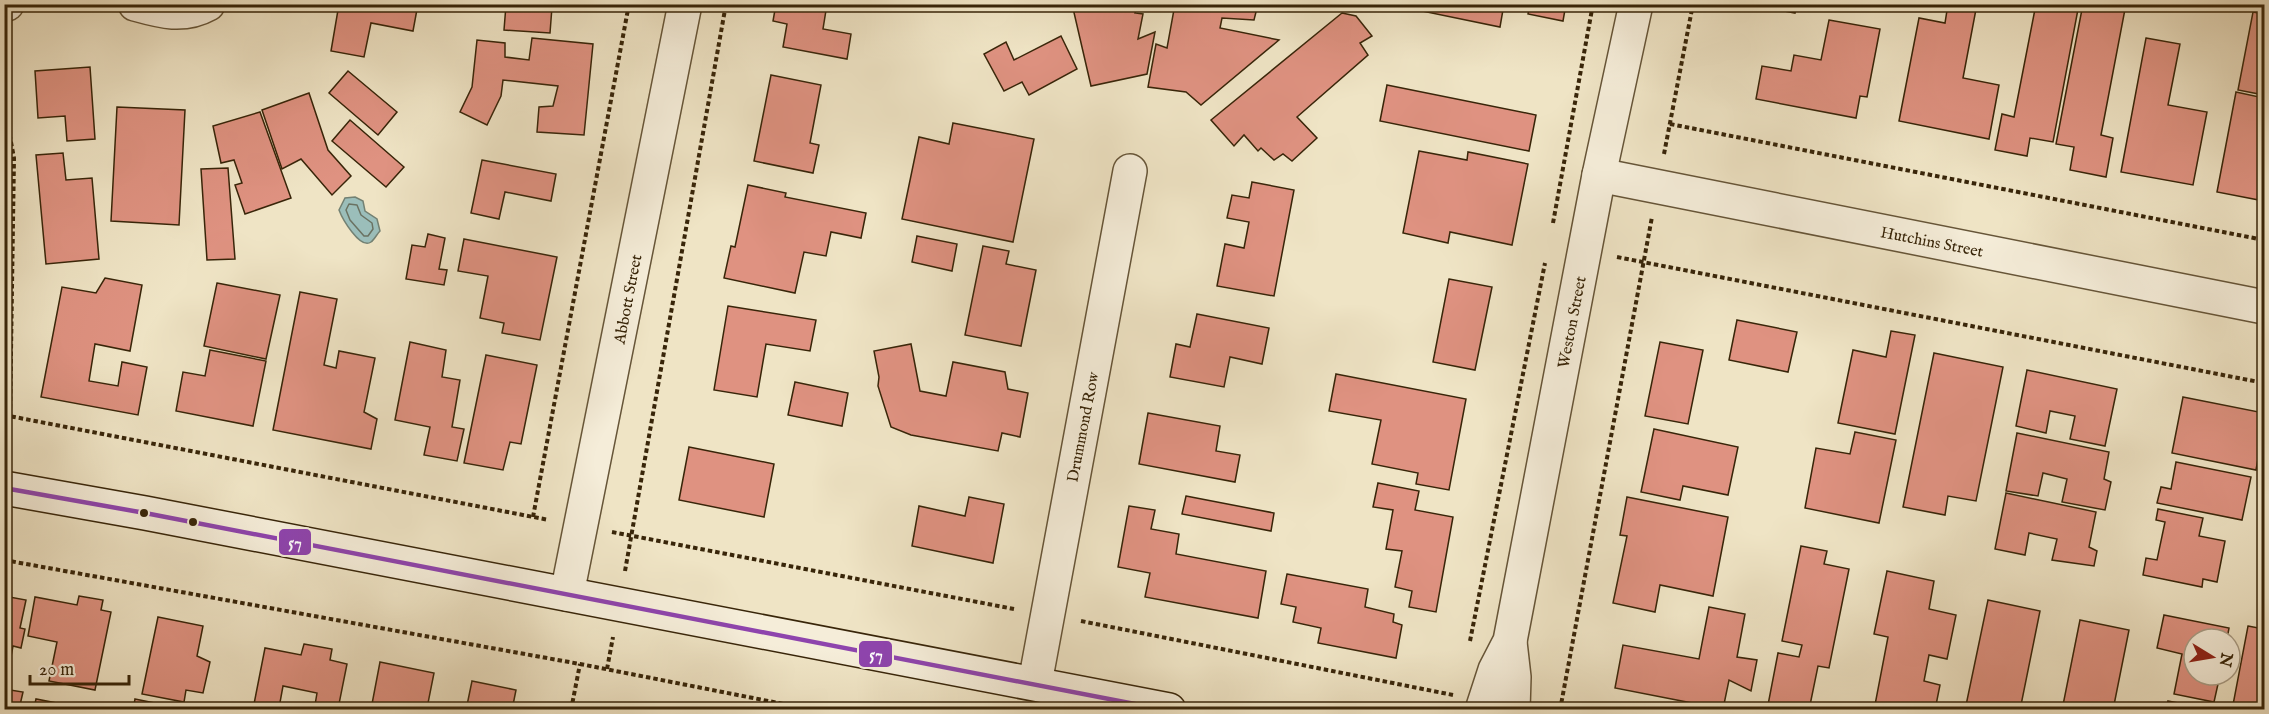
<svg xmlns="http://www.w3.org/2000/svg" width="2269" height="714" viewBox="0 0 2269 714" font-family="'IM FELL English',serif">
<rect width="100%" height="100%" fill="#efe4c5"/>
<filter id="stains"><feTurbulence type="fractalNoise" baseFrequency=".00333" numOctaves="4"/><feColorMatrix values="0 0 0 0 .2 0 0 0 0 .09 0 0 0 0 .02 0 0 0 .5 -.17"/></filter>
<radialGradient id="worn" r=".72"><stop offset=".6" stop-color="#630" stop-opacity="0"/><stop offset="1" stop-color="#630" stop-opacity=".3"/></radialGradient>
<path fill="#9bbeba" stroke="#738173" stroke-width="1.5" d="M355,197L363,201L365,211L377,219L380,231C377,234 374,240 371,242C360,250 342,218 339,210L345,198Z"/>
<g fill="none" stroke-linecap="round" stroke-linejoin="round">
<path stroke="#6a7262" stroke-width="1.5" d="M349,204L357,205L361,215L372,223L373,229L368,236H364L350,220L346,210Z"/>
</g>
<g fill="#df9281" stroke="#382509" stroke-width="1.5">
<path d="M339,4H418L413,31L371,23L364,57L331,51Z"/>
<path d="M523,4H592L591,10L552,7L550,33L504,30L506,5Z"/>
<path d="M776,4H827L823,29L851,34L847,59L783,47L787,24L773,21Z"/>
<path d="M1072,4H1139L1135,13L1143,14L1138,39L1155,32L1147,74L1091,86Z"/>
<path d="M1175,4H1258L1254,20L1222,18L1220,28L1279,40L1201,105L1186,92L1148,87L1156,44L1167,48Z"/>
<path d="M1418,4H1504L1500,27L1417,10Z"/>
<path d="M1530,4H1566L1563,21L1528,14Z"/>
<path d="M1749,4H1797L1795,13Z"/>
<path d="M1948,4H1977L1963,78L1999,85L1989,139L1899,121L1919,18L1945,23Z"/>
<path d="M2036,4H2079L2053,142L2030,138L2027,156L1995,150L2002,114L2014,117Z"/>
<path d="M2083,4H2126L2101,135L2113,138L2106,177L2070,170L2074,147L2056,144Z"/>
<path d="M2253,12L2264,14V95L2238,90Z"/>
<path d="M1342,13L1356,16L1372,36L1360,43L1368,55L1297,117L1317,138L1292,161L1283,154L1274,160L1261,148L1258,151L1244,135L1234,146L1211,120Z"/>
<path d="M1829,20L1880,29L1867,97L1860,96L1856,118L1756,99L1762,66L1791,71L1794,55L1821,60Z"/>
<path d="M1061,36L1077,69L1029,95L1022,82L1004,91L984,54L1006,42L1014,60Z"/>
<path d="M532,38L593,44L584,135L537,132L539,107L553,106L558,86L503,80L501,96L487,125L460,112L472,87L477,40L505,43V57L529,60Z"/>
<path d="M2146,38L2180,44L2168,105L2207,112L2193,185L2121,172Z"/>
<path d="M90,67L95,139L67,141L65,116L38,118L35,71Z"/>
<path d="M348,71L397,112L378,135L329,93Z"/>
<path d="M771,75L821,85L810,143L819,145L813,173L754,161Z"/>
<path d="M1387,85L1536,115L1529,151L1380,121Z"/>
<path d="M2236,92L2264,98V201L2217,192Z"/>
<path d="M309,93L328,150L351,176L332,195L301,159L282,169L262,110Z"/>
<path d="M117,107L185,110L179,225L111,221Z"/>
<path d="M260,112L291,198L245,214L235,185L242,183L234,160L221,163L213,126Z"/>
<path d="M350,120L404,167L386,187L332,141Z"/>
<path d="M953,123L1034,139L1013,242L902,219L919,137L949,144Z"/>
<path d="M1419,151L1467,160L1468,152L1528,164L1512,245L1450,232L1448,243L1403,233Z"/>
<path d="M63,153L66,180L92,178L99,259L46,264L36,155Z"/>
<path d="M482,160L556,174L551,201L505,192L499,219L471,213Z"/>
<path d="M228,168L235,259L207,260L201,169Z"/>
<path d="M1252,182L1294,190L1274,296L1217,286L1225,244L1244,248L1249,222L1227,218L1232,195L1249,198Z"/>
<path d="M748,185L786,193L785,197L866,213L861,238L831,232L826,256L804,252L795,293L724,278L731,246L735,247Z"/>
<path d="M428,234L445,238L439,269L447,270L444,285L406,279L412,245L425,247Z"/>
<path d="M917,236L957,244L952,271L912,262Z"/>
<path d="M464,239L557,257L540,340L502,333L504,323L480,318L488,276L458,271Z"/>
<path d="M983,246L1009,251L1006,264L1036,270L1021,346L965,335Z"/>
<path d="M105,278L142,285L130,351L95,344L89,381L118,386L122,362L147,367L138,415L41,397L62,287L96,293Z"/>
<path d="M1449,279L1492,287L1475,370L1433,362Z"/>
<path d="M217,283L280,295L266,359L204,346Z"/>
<path d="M300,292L337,299L324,365L336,368L339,351L375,358L364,412L377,419L371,449L273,430Z"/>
<path d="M728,306L816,320L810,351L766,344L757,397L714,390Z"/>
<path d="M1197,314L1269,328L1262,364L1230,357L1224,387L1170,377L1176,344L1190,347Z"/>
<path d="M1737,320L1797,332L1788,372L1729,360Z"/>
<path d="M1891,331L1915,335L1895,434L1838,423L1853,350L1886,357Z"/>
<path d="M410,342L446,350L442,377L460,380L452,427L464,429L457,461L424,455L430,427L395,420Z"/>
<path d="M1660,342L1703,350L1688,424L1645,416Z"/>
<path d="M911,344L920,391L946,396L953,362L1005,372L1008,389L1028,393L1020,437L1002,433L998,451L911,435L891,427L878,386L879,377L874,351Z"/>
<path d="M210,350L266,361L253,426L176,411L183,372L205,376Z"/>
<path d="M1934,353L2003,367L1976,501L1948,496L1945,515L1903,507Z"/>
<path d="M486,355L537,365L521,444L510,442L503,470L464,463Z"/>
<path d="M2027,370L2117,389L2105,446L2070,439L2075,416L2050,411L2046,433L2016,426Z"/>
<path d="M1336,374L1466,399L1449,490L1416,484L1418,473L1372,464L1381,420L1329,411Z"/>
<path d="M795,382L848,393L842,426L788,415Z"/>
<path d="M2183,397L2264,413V427L2256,470L2172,453Z"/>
<path d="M1148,413L1220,426L1216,451L1240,455L1235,482L1139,464Z"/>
<path d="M1654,429L1738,447L1728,495L1683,486L1680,500L1641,492Z"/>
<path d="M1855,432L1896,440L1879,523L1805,508L1816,448L1850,454Z"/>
<path d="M2017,433L2109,452L2104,479L2111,482L2105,510L2062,502L2067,479L2043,473L2038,496L2006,491Z"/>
<path d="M689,447L774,464L764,517L679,500Z"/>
<path d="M2176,462L2251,477L2242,520L2157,503L2161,487L2171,489Z"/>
<path d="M1378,483L1419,491L1415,510L1453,517L1436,612L1409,607L1412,591L1395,587L1402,551L1386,549L1393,510L1373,507Z"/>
<path d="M2006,493L2096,512L2089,547L2097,551L2094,566L2052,560L2057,539L2029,533L2025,555L1995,549Z"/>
<path d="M1186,496L1274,513L1271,531L1182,514Z"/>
<path d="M969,497L1004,504L993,563L912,546L919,506L965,516Z"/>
<path d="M1627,497L1728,517L1713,596L1660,585L1655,612L1613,603L1627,536L1620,535Z"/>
<path d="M1129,506L1155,510L1151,529L1179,534L1176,554L1266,571L1258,618L1145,597L1150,573L1118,567Z"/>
<path d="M2158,509L2203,518L2199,536L2225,541L2217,582L2203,579L2202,587L2143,575L2146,558L2157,560L2165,522L2156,520Z"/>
<path d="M1801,546L1827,551L1824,564L1849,569L1829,668L1818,666L1809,710H1767L1778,653L1799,657L1802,645L1782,641Z"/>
<path d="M1887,571L1934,581L1929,609L1956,615L1947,659L1929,655L1924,681L1940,685L1935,710H1874L1888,637L1874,634Z"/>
<path d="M1287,574L1368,589L1365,607L1394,614L1393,622L1402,625L1396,658L1318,643L1321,628L1293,622L1296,607L1281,604Z"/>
<path d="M4,596L26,600L20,628L25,629L21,648L13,646L6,682H4Z"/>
<path d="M79,596L103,600L101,610L111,612L95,690L49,681L57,642L28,636L35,597L77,605Z"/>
<path d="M1988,600L2040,611L2020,710H1965Z"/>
<path d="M1709,607L1745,614L1737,657L1757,660L1751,691L1729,680L1723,709L1615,688L1623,645L1699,659Z"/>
<path d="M2164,615L2229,628L2227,639H2194V675H2220L2214,702L2174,694L2182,654L2157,648Z"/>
<path d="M158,617L203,626L197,656L210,662L203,693L186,690L184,702L142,694Z"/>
<path d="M2080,620L2129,630L2113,710H2062Z"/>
<path d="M2248,626L2264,629V710H2232Z"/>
<path d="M304,644L332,649L330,660L347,664L338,709L315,705L317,693L283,686L279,708L254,704L265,648L301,655Z"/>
<path d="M380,662L434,673L428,703L444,705L443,710H378L379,706L372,704Z"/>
<path d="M472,681L516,690L512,710H466Z"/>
<path d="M4,689L23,692L20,705L34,708L36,699L92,710H4Z"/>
<path d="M135,699L189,710H133Z"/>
<path d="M2168,701L2209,709L2208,710H2166Z"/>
</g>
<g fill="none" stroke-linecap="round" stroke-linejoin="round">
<g stroke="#665538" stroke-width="36">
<g id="minor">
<path d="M135,4C160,11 183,18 208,4"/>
<path d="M4,5L7,4"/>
<path d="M1599,175L2264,307"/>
<path d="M567,594L685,4"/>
<path d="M1510,642L1514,677L1513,710"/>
<path d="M1035,683L1130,171"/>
<path d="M1482,710L1495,670L1510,641L1599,175L1636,4"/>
</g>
</g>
<g stroke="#382509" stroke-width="36">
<path id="secondary" d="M4,488L145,513L1169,710"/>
</g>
<g stroke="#382509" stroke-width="4" stroke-dasharray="4.5 3" stroke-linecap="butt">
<path d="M4,105L14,158L10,416L4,454"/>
<path d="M1670,124L2264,240"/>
<path d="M1664,154L1693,4"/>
<path d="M1553,223L1593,4"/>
<path d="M1617,257L2264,383"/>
<path d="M4,415L549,520"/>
<path d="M533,517L629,4"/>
<path d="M612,532L1014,609"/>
<path d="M4,560L580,664L814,710"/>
<path d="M625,571L726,4"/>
<path d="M1081,621L1453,695"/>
<path d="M1470,641L1545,263"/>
<path d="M607,669L613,637"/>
<path d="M571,710L580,664"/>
<path d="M1560,710L1652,217"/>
</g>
<use href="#minor" stroke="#f5edd9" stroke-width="33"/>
<use href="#secondary" stroke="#f5edd9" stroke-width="33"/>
<g stroke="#f5edd9" stroke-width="9">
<path id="bus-1" d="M4,488L145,513L1166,710"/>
</g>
<use href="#bus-1" stroke="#8e44ad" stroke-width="4.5"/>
</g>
<g fill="#382509" stroke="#f5edd9" stroke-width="2">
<circle cx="144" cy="513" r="5"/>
<circle cx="193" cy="522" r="5"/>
</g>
<g text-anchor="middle" stroke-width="5" stroke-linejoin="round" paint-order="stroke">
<g font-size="16" fill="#382509" stroke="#f5edd9">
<text transform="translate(1932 241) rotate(11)" y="6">Hutchins Street</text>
<text transform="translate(627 299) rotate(-79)" y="6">Abbott Street</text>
<text transform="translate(1571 322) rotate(-79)" y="6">Weston Street</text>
<text transform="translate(1082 427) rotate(-79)" y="6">Drummond Row</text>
</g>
</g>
<g stroke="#f5edd9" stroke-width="2">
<rect x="278" y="528" width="34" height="28" rx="6" fill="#8e44ad"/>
<rect x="858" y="640" width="35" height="28" rx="6" fill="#8e44ad"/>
</g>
<g font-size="16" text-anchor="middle" font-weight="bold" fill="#fff">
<text x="295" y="548">57</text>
<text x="876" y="660">57</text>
</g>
<rect width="2269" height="714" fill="none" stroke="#efe4c5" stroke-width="24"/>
<rect x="6" y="6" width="2257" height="702" fill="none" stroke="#382509" stroke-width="3"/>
<rect x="12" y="12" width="2245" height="690" fill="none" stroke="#382509" stroke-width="1.5"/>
<g transform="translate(2212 657) rotate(101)"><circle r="28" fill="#f5edd9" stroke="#a99d86" stroke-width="1.5"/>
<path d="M0-4.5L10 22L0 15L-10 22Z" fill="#8f2418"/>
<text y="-9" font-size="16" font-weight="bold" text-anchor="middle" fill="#382509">N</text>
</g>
<path d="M30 675v9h99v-9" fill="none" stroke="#382509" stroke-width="3"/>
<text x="39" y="675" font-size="18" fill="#382509" stroke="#f5edd9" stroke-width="4.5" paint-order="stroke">20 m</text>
<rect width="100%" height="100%" filter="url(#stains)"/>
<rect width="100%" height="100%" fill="url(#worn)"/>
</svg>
